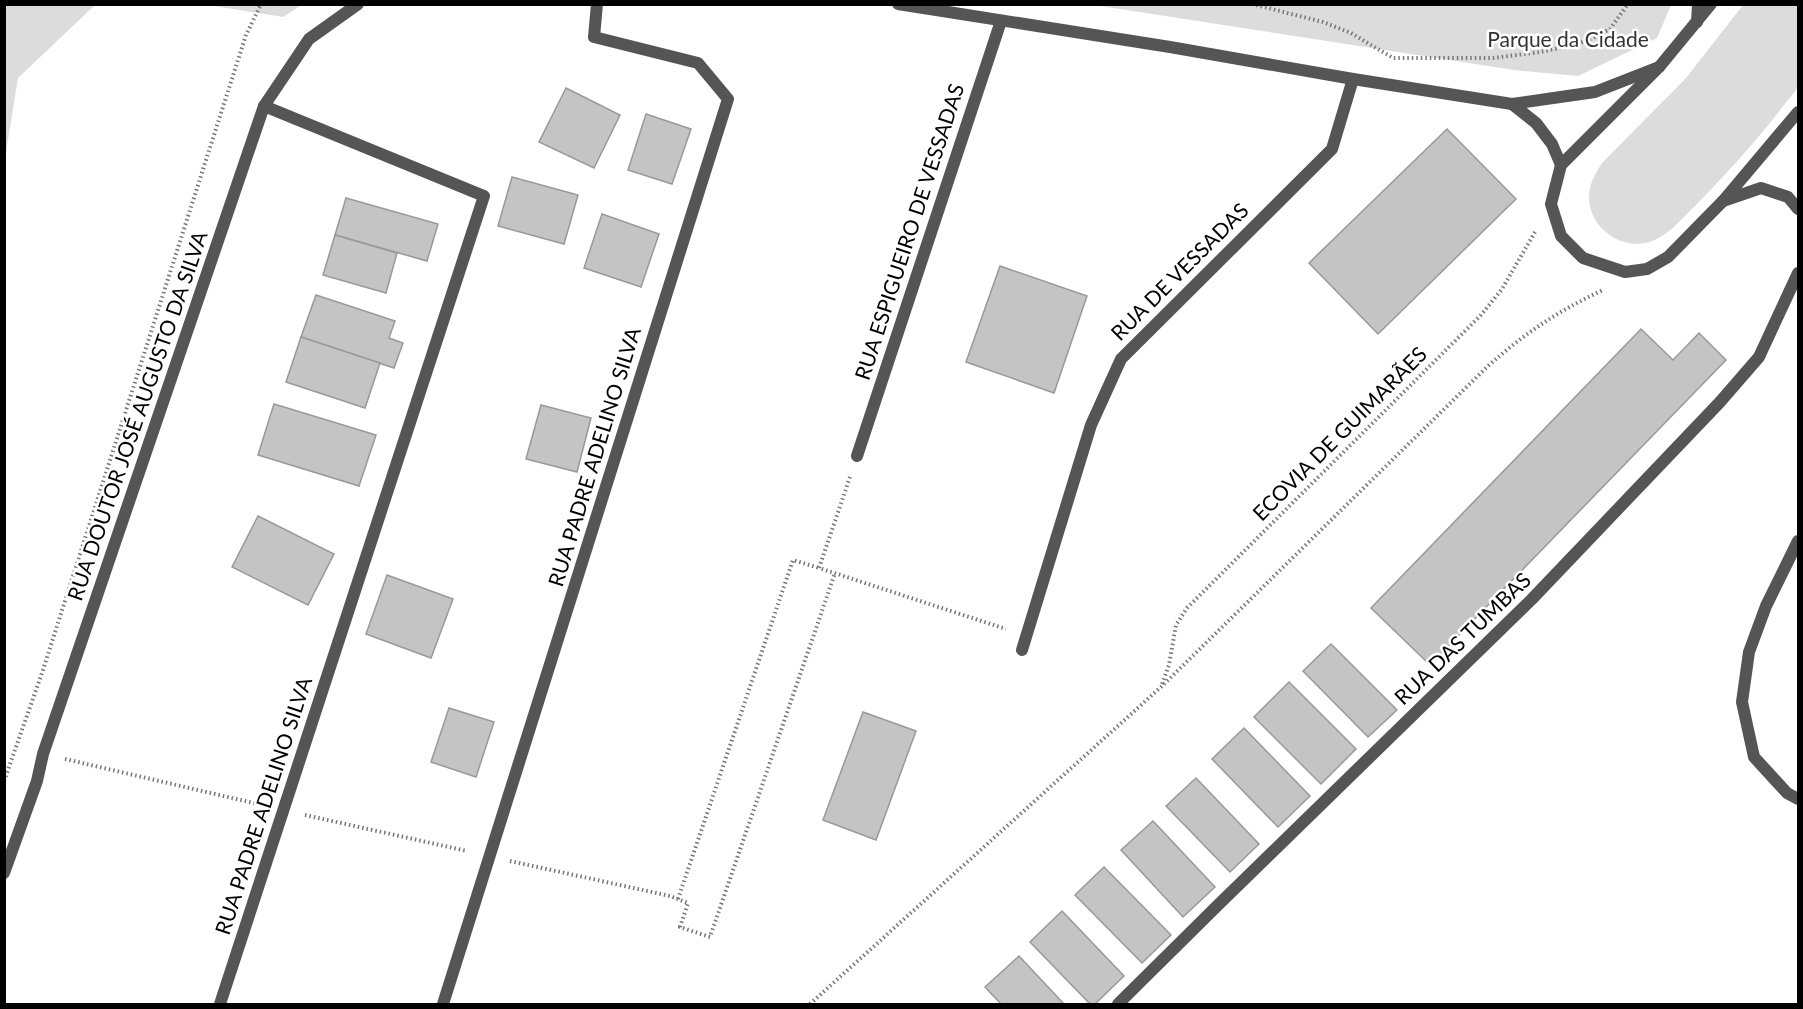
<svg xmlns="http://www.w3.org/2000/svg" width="1803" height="1009" viewBox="0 0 1803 1009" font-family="Lato,sans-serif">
<rect width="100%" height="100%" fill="#fff"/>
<g fill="#dcdcdc">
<path d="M5,4L95,5L18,78L5,158Z"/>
<path d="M208,5H301L283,17Z"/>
<path d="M1094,5L1671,4V5L1657,38L1578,76L1514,70Z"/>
<path d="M1743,5H1798C1799,18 1801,79 1798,87C1794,94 1786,102 1781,109C1755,143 1726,174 1696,205C1681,219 1667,238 1646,243C1614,249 1583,220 1590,188C1592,179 1597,171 1602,163L1686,78Z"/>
</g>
<g fill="#c4c4c4" stroke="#999" stroke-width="1.5">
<path d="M566,88L620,115L594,168L539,142Z"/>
<path d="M646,114L691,129L672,184L628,170Z"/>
<path d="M1447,129L1516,199L1378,334L1309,263Z"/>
<path d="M512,177L578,195L564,244L498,226Z"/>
<path d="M346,198L438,224L427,261L335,235Z"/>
<path d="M602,214L659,234L641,287L584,268Z"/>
<path d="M335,235L397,253L386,293L323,275Z"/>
<path d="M1000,266L1087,296L1054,393L966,362Z"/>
<path d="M316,295L395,321L389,338L403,343L394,368L301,337Z"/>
<path d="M1641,329L1673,360L1699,333L1726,360L1430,665L1371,608Z"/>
<path d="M301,337L380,363L365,408L286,382Z"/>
<path d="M274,404L376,435L359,486L258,455Z"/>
<path d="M541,405L591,418L577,472L526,459Z"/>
<path d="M258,516L334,554L308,605L232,567Z"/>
<path d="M387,575L453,599L431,658L366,634Z"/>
<path d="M1331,644L1397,710L1368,737L1303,671Z"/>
<path d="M1289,682L1356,749L1321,784L1254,717Z"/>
<path d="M449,708L494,722L476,777L431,762Z"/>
<path d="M863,712L916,731L876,840L823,820Z"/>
<path d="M1244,728L1310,796L1278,827L1212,759Z"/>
<path d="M1196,778L1259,844L1230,872L1166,806Z"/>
<path d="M1153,821L1215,887L1183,917L1121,850Z"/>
<path d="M1104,867L1171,935L1142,963L1075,895Z"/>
<path d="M1062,911L1124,976L1095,1004H1090L1030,942Z"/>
<path d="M1019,956L1064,1004H1001L985,987Z"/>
</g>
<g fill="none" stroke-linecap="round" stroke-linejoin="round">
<g stroke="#777" stroke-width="4" stroke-dasharray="1.5 3" stroke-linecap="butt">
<path d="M1252,4L1323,22L1351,33L1393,58H1493L1540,52L1575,45L1595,37L1610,29L1628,4"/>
<path d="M850,477L819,568L1006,629"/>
<path d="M1162,684L1169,665L1176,625L1187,608L1481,315L1502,289L1535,232"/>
<path d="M65,759L262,805"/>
<path d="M4,781L42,673L246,35L261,4"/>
<path d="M305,815L467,851"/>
<path d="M510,861L670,896L688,903L680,927L710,937L835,573"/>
<path d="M678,899L793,560L819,568"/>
<path d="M810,1004L1161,687L1488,366C1525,333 1558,311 1603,290"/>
</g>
<g stroke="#555" stroke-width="12">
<path d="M1697,22L1698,4"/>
<path d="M1512,104L1595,92L1659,67"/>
<path d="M1512,104L1536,123L1552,144L1561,165"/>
<path d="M1723,201L1761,188L1788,197L1798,209"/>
<path d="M857,456L1001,21"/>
<path d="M1798,541L1766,606L1749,652L1742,702L1754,757L1787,793L1798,799"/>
<path d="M1022,650L1091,425L1121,359L1332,149L1353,79"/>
<path d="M220,1004L484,196L264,106"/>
<path d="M443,1004L728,99L698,63L594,37L597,4"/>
<path d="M1118,1004L1217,906L1532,599L1720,402L1759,357L1798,273"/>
</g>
<g stroke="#555" stroke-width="12">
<path d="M898,4L1170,47L1353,79L1512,104"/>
<path d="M1711,4L1660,66L1561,165L1551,204L1561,236L1583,258L1625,272L1647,269L1668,257L1723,201L1798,112"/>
<path d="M4,873L37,781L43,754L264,106L309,39L358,4"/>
</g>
</g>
<g text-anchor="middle" stroke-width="5" stroke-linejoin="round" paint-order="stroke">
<g font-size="21" fill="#333" stroke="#fff">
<text x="1568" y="47">Parque da Cidade</text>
</g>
<g font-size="21" fill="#000" stroke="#fff">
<text transform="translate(910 232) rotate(-72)" y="7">RUA ESPIGUEIRO DE VESSADAS</text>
<text transform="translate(1180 272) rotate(-45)" y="7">RUA DE VESSADAS</text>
<text transform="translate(138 416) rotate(-71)" y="7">RUA DOUTOR JOSÉ AUGUSTO DA SILVA</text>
<text transform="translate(1340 434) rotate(-45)" y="7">ECOVIA DE GUIMARÃES</text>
<text transform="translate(595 457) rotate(-73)" y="7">RUA PADRE ADELINO SILVA</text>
<text transform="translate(1463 639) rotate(-44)" y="7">RUA DAS TUMBAS</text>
<text transform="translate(264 806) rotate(-72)" y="7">RUA PADRE ADELINO SILVA</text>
</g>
</g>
<rect width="1803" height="1009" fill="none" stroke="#000000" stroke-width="12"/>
</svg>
